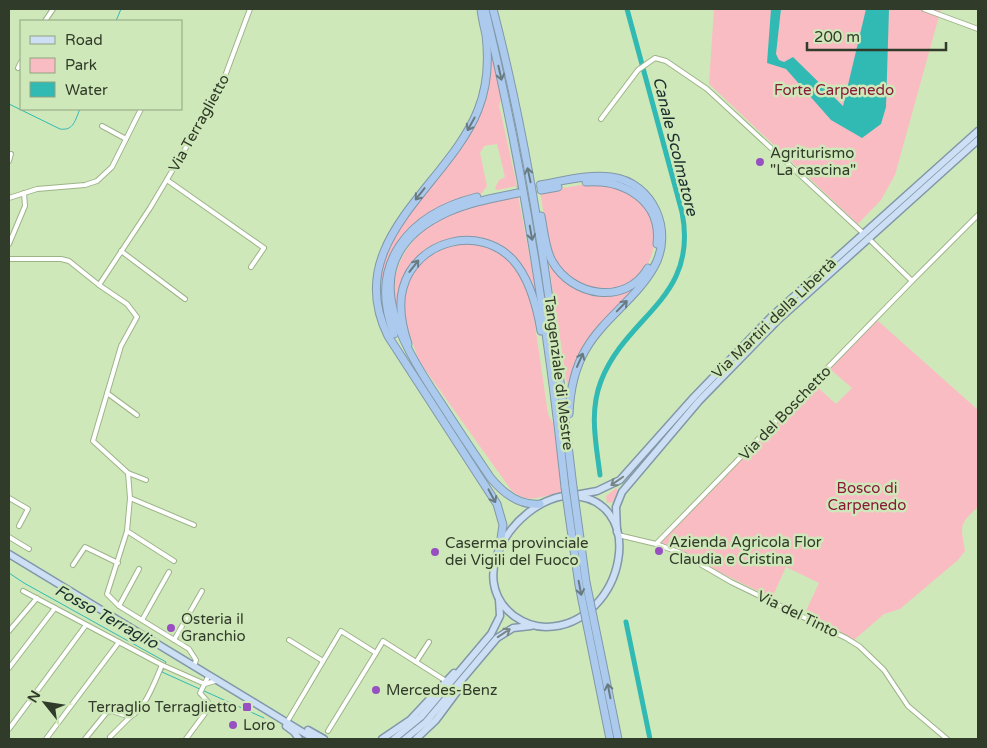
<svg xmlns="http://www.w3.org/2000/svg" width="987" height="748" viewBox="0 0 987 748" font-family="'Varela Round',sans-serif">
<rect width="100%" height="100%" fill="#cfe8ba"/>
<g fill="#fabcc3">
<path d="M714,9H941L895,175L881,200L858,224L709,84Z"/>
<path d="M493,61L502,97L499,105L517,186L497,190L495,188L499,180L505,177L497,144L484,146L480,153L487,186L481,194L454,201L431,212L403,236L388,264L387,321L379,300L381,266L396,233L470,129L490,62Z"/>
<path d="M598,178C655,182 676,227 648,275L585,347L575,368L568,391L549,266L552,265C564,281 578,292 599,294C663,299 685,204 624,183C608,177 592,179 575,181Z"/>
<path d="M592,183C691,185 660,315 585,286C570,280 556,268 551,252C545,233 544,211 540,192Z"/>
<path d="M518,196L536,290H534C526,276 501,247 486,241C462,230 424,241 411,265C404,279 402,299 398,314C382,264 418,225 462,209C480,202 500,200 518,196Z"/>
<path d="M479,243L504,254L524,280L536,315L534,318L548,414L553,423L562,493C542,495 528,506 511,490L419,361L404,318V289L412,271L441,246Z"/>
<path d="M877,320L978,410V507C958,525 961,526 965,551L958,560L900,609L884,614L854,640L805,613L819,583L786,567L772,598L660,543L815,385L836,404L852,388L830,369Z"/>
<path d="M616,488L618,491L613,502L607,503L606,496Z"/>
</g>
<path fill="#31bab4" d="M771,9H781L776,54L779,60L784,62L793,57L843,106L866,9H889L886,107L881,124L862,138L831,120L786,69L767,63Z"/>
<g fill="none" stroke-linecap="round" stroke-linejoin="round">
<g stroke="#31bab4" stroke-width="1">
<path d="M116,21L121,9"/>
<path d="M9,104L60,129C74,131 75,120 80,109"/>
<path d="M9,573L24,583L166,662L165,665"/>
<path d="M164,668L162,672L264,718"/>
</g>
<g stroke="#31bab4" stroke-width="5">
<path d="M600,475C596,443 589,412 601,381C627,314 699,299 682,212L627,9"/>
<path d="M626,622L650,739"/>
</g>
<path stroke="#afc59d" stroke-width="7" stroke-dasharray="7 3.5" stroke-linecap="butt" d="M517,189L540,185"/>
<g stroke="#9db488" stroke-width="6">
<g id="street">
<path d="M924,9L978,29"/>
<path d="M45,21L53,9"/>
<path d="M18,68L21,62"/>
<path d="M601,119L638,70L655,58L666,61L707,89L863,233"/>
<path d="M102,126L126,139"/>
<path d="M9,161L11,154"/>
<path d="M167,180L264,248L251,267"/>
<path d="M9,198L37,189L85,185L97,181L112,167L141,109"/>
<path d="M868,238L912,281L978,215"/>
<path d="M9,244L25,206L24,193"/>
<path d="M121,251L185,299"/>
<path d="M9,259H61L69,261L99,285"/>
<path d="M107,393L137,415"/>
<path d="M128,473L146,480"/>
<path d="M9,498L28,509L19,526"/>
<path d="M130,498L194,525"/>
<path d="M127,531L174,561"/>
<path d="M618,535L656,544L681,553L731,582L846,638L859,646L884,670L908,706L947,739"/>
<path d="M9,537L29,549"/>
<path d="M656,544L912,281"/>
<path d="M73,565L85,547L118,563"/>
<path d="M23,591L162,665L205,684L215,681"/>
<path d="M119,606L139,569"/>
<path d="M142,620L169,572"/>
<path d="M9,631L37,598"/>
<path d="M174,640L202,591"/>
<path d="M289,640L323,661"/>
<path d="M376,653L383,641L446,681"/>
<path d="M416,662L429,642"/>
<path d="M194,666L196,660L189,649L119,606L107,594L127,531L130,498L128,473L93,441L121,346L137,317L127,304L99,285L150,208L219,92L250,9"/>
<path d="M9,668L55,608"/>
<path d="M287,722L341,631L376,653L328,731"/>
<path d="M9,729L86,625"/>
<path d="M110,737L130,717"/>
<path d="M46,739L119,642"/>
<path d="M85,739L107,712L112,711L130,717C146,708 155,681 162,665"/>
<path d="M186,739L209,708L208,702L200,693L208,677"/>
</g>
</g>
<g stroke="#8098a8" stroke-width="9">
<g id="primary">
<path d="M563,496C653,491 626,626 546,627C535,627 524,623 514,616C464,577 514,505 563,496Z"/>
<path d="M570,496L597,491L620,480L694,397L772,316L978,131"/>
<path d="M617,532L616,507L622,492L699,401L777,321L978,140"/>
<path d="M9,554L314,739"/>
<path d="M286,726L294,732L299,739"/>
<path d="M308,730L324,739"/>
<path d="M382,739L410,720L454,673"/>
<path d="M394,739L421,717L491,634L500,616L499,599"/>
<path d="M405,739L426,722L497,638L513,628L531,626"/>
<path d="M416,739L436,720L462,685"/>
</g>
</g>
<g stroke="#8098a8" stroke-width="9">
<g id="highway">
<path d="M481,9C482,18 484,26 486,35C489,60 488,85 478,110C448,186 341,241 388,336L497,504L503,525L499,551"/>
<path d="M485,9C523,167 548,326 565,487"/>
<path d="M493,9C534,166 554,326 573,487"/>
<path d="M586,182C624,179 662,201 657,244"/>
<path d="M540,185C563,181 588,174 611,177C654,182 674,232 654,267C636,299 604,318 586,349C574,369 570,391 569,414"/>
<path d="M541,190L558,187"/>
<path d="M518,193C494,198 470,202 448,212C349,257 398,339 441,403C457,428 473,452 490,477C502,492 519,506 540,504"/>
<path d="M541,216C544,231 545,248 552,261C572,297 626,306 648,268"/>
<path d="M394,334C367,263 409,214 477,197"/>
<path d="M408,344C402,326 398,306 403,288C416,240 479,224 513,260C530,279 537,307 541,331"/>
</g>
</g>
<use href="#street" stroke="#fff" stroke-width="4"/>
<use href="#primary" stroke="#cddff4" stroke-width="6"/>
<use href="#highway" stroke="#abcaed" stroke-width="7"/>
<g stroke="#8098a8" stroke-width="9" stroke-linecap="butt">
<g id="highway-bridge">
<path d="M565,487L579,585L610,739"/>
<path d="M573,487L586,582L618,739"/>
</g>
</g>
<use href="#highway-bridge" stroke="#abcaed" stroke-width="7"/>
</g>
<defs><path id="oneway-shaft" d="M-6 0H5M1.5-3L5.5 0L1.5 3" fill="none" stroke-width="1.6" stroke-linecap="round" stroke-linejoin="round" transform="scale(1.25)"/></defs>
<g stroke="#687b81">
<use href="#oneway-shaft" transform="translate(500 73) rotate(77)"/>
<use href="#oneway-shaft" transform="translate(471 124) rotate(119)"/>
<use href="#oneway-shaft" transform="translate(529 175) rotate(-102)"/>
<use href="#oneway-shaft" transform="translate(420 194) rotate(128)"/>
<use href="#oneway-shaft" transform="translate(531 233) rotate(80)"/>
<use href="#oneway-shaft" transform="translate(414 266) rotate(-52)"/>
<use href="#oneway-shaft" transform="translate(622 306) rotate(-46)"/>
<use href="#oneway-shaft" transform="translate(580 360) rotate(-66)"/>
<use href="#oneway-shaft" transform="translate(492 496) rotate(62)"/>
<use href="#oneway-shaft" transform="translate(580 588) rotate(79)"/>
<use href="#oneway-shaft" transform="translate(609 691) rotate(-101)"/>
</g>
<g stroke="#778584">
<use href="#oneway-shaft" transform="translate(617 481) rotate(145)"/>
<use href="#oneway-shaft" transform="translate(504 633) rotate(-34)"/>
</g>
<g fill="#974fc2" stroke="#cfe8ba" stroke-width="2">
<circle cx="760" cy="162" r="5"/>
<circle cx="659" cy="551" r="5"/>
<circle cx="435" cy="552" r="5"/>
<circle cx="171" cy="628" r="5"/>
<circle cx="376" cy="690" r="5"/>
<rect x="242" y="702" width="10" height="10" rx="2.5"/>
<circle cx="233" cy="725" r="5"/>
</g>
<g text-anchor="middle" stroke-width="5" stroke-linejoin="round" paint-order="stroke">
<g font-size="15" fill="#871b38" stroke="#cfe8ba">
<text x="834" y="95">Forte Carpenedo</text>
<text x="867" y="493">Bosco di<tspan x="867" dy="17">Carpenedo</tspan></text>
</g>
<g font-size="15" fill="#313b29" stroke="#cfe8ba">
<text transform="translate(199 123) rotate(-61)" y="5">Via Terraglietto</text>
<text transform="translate(774 318) rotate(-44)" y="5">Via Martiri della Libertà</text>
<text transform="translate(559 373) rotate(83)" y="5">Tangenziale di Mestre</text>
<text transform="translate(785 413) rotate(-46)" y="5">Via del Boschetto</text>
<text transform="translate(798 614) rotate(26)" y="5">Via del Tinto</text>
</g>
<g font-size="15" fill="#313b29" stroke="#cfe8ba" text-anchor="start">
<text x="770" y="158">Agriturismo<tspan x="770" dy="17">"La cascina"</tspan></text>
<text x="669" y="547">Azienda Agricola Flor<tspan x="669" dy="17">Claudia e Cristina</tspan></text>
<text x="445" y="548">Caserma provinciale<tspan x="445" dy="17">dei Vigili del Fuoco</tspan></text>
<text x="181" y="624">Osteria il<tspan x="181" dy="17">Granchio</tspan></text>
<text x="386" y="695">Mercedes-Benz</text>
<text x="237" y="712" text-anchor="end">Terraglio Terraglietto</text>
<text x="243" y="730">Loro</text>
</g>
<g font-size="16" font-style="italic" fill="#182e2d" stroke="#cfe8ba">
<text transform="translate(676 146) rotate(76)" y="6">Canale Scolmatore</text>
<text transform="translate(107 616) rotate(29)" y="6">Fosso Terraglio</text>
</g>
</g>
<rect width="987" height="748" fill="none" stroke="#313b29" stroke-width="20"/>
<rect x="20" y="20" width="162" height="90" fill="#cfe8ba" stroke="#90a380"/>
<rect x="30" y="36" width="25" height="8" fill="#cddff4" stroke="#90a380"/>
<text x="65" y="45" font-size="15" fill="#313b29">Road</text>
<rect x="30" y="58" width="25" height="15" fill="#fabcc3" stroke="#90a380"/>
<text x="65" y="70" font-size="15" fill="#313b29">Park</text>
<rect x="30" y="82" width="25" height="15" fill="#31bab4" stroke="#90a380"/>
<text x="65" y="95" font-size="15" fill="#313b29">Water</text>
<g transform="translate(45 703) rotate(300)" stroke="#cfe8ba" stroke-width="4" paint-order="stroke">
<path d="M0-4L9 19L0 12L-9 19Z" fill="#313b29"/>
<text y="-8" font-size="14" font-weight="bold" text-anchor="middle" fill="#313b29">N</text>
</g>
<path d="M807 42v8h139v-8" fill="none" stroke="#313b29" stroke-width="2.5"/>
<text x="814" y="42" font-size="15" fill="#313b29" stroke="#cfe8ba" stroke-width="4" paint-order="stroke">200 m</text>
</svg>
